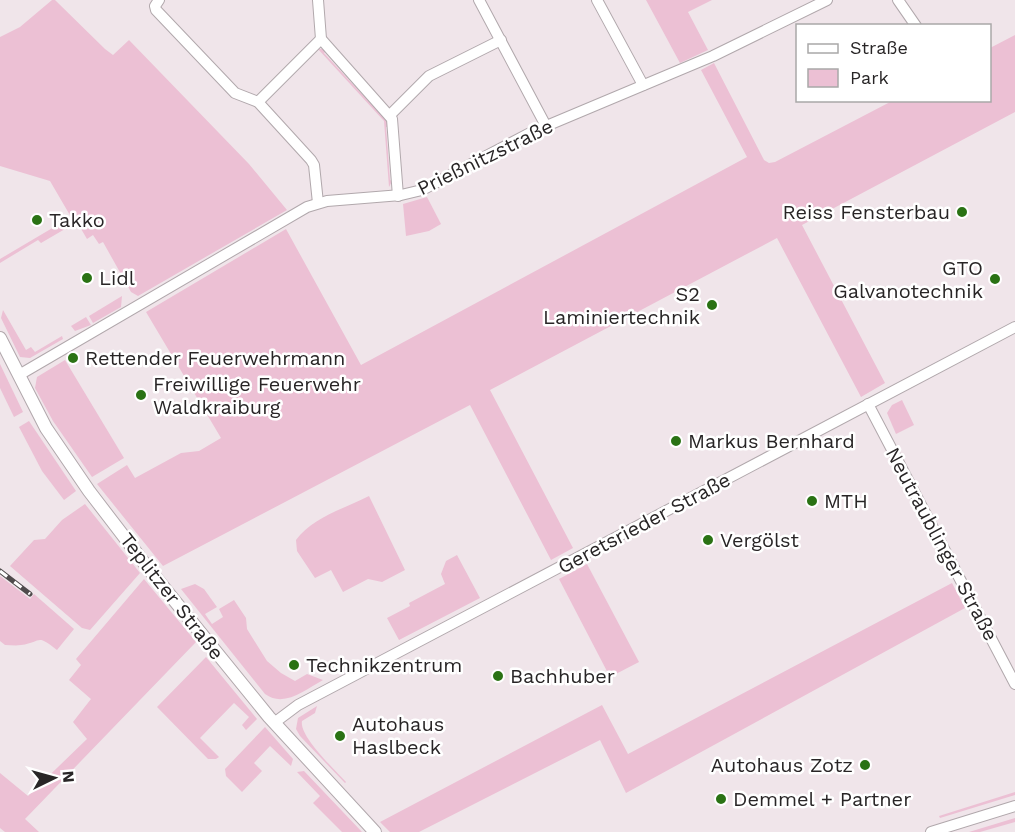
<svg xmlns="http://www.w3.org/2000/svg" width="1015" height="832" viewBox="0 0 1015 832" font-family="'Work Sans',sans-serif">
<rect width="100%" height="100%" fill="#f0e5ea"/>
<g fill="#ecc0d4">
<path d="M52,0H55L105,49L113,55L129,40L249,164L287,210L138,296L131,292L103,242L99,244L93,235L87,239L77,222L41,243L38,240L0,263V259L71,217L50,181L0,166V37L20,27Z"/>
<path d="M646,0H712L688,12L708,50L680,63Z"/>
<path d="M1015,35V112L802,225L885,383L861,397L777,238L490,390L573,548L551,560L470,405L163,566L97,484L127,465L135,478L181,453L199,451L221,438L146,312L286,229L361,365L747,157L701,70L714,63L764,160L769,163L775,162L892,101L990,100V48Z"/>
<path d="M318,49H324L326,51L324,53L383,117L386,119L389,127H386L390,180L392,181L389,187L384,121Z"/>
<path d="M427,197L441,224L429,231L406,236L403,204Z"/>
<path d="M122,296L121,307L93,323L89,316Z"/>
<path d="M3,310L26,350L31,347L35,352L62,336L63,339L30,358L20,357L1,318Z"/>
<path d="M86,317L91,325L75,331L71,326Z"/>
<path d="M65,360L124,458L92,477L53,421L35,388L37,377Z"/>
<path d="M0,364L23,412L14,417L0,388Z"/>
<path d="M902,400L914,425L896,434L887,413L892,405Z"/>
<path d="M29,421L76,491L64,500L42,471L19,427Z"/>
<path d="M369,496L405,570L382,582L368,579L343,592L331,570L315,578L297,551L296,540C312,518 345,508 369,496Z"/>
<path d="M85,504L140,573L90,630L82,628L10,566L34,540L45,539L62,520Z"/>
<path d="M457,555L480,598L399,640L387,618L410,606L409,603L445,584L441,574L446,561Z"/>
<path d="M587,564L639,662L610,677L559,579Z"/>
<path d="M0,576L30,599L34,594L74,629L57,650C36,633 42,642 21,645C16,646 10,645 5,645L0,641Z"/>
<path d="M144,579L196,642L25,819L39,832H5L0,828V773L28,796L87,739L73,722L91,699L69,680L81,665L76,659Z"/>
<path d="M952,583L965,608L626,793L600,740L419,832H390L380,822L602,705L628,754Z"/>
<path d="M195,584L204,589L217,607L205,614L212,624L223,617L219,609L234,600L246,618L247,629L267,661L281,673L295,681L307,674L323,680C305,690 284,708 265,694L181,589Z"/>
<path d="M206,657L257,719L246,730L242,725L249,717L234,703L200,738L219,757L216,759H208L157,707Z"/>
<path d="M317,706L315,713L302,721C299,736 335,770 346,782L345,783L300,736L296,729L298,718Z"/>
<path d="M265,727L293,759L291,766L270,746L254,763L262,771L242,792L226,776L225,769Z"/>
<path d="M304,771L362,832H342L313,803L320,796L297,772Z"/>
<path d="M1015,792V795L940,818L939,816Z"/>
<path d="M1015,818V822L980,832H969Z"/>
</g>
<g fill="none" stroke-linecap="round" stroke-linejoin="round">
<g stroke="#b1a8ac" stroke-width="12">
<g id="minor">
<path d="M159,0L155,6L156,10L235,93L258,102L311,160L314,165L318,203"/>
<path d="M318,0L321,39L392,119L398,196"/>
<path d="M479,0L546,126"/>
<path d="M597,0L643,85"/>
<path d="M898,0L916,26"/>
<path d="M258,102L321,39"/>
<path d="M390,115L429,76L501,40"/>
<path d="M19,375L307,207L327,201L401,195L422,190L532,132L713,56L827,0"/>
<path d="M868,404L1015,684"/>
<path d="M274,723L298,705L1015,327"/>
<path d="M931,832L1015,806"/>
</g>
</g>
<g stroke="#b1a8ac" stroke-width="14">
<path id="tertiary" d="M0,338L46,428L89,491L148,568L269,717L375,832"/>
</g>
<use href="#minor" stroke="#fff" stroke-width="10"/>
<use href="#tertiary" stroke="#fff" stroke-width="12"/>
<g stroke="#4f4b4c" stroke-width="5">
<path id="rail" d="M0,571L30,594"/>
</g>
<use href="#rail" stroke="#fff" stroke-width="3" stroke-dasharray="9" stroke-linecap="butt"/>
</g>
<g fill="#2a7214" stroke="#fff" stroke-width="2">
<circle cx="962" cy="212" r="6"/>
<circle cx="37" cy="220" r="6"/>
<circle cx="87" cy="278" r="6"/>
<circle cx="995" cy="279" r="6"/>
<circle cx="712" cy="305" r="6"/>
<circle cx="73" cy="358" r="6"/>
<circle cx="141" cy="395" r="6"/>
<circle cx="676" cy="441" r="6"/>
<circle cx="812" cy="501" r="6"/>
<circle cx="708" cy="540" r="6"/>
<circle cx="294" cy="665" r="6"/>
<circle cx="498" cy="676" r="6"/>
<circle cx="340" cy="736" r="6"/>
<circle cx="865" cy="765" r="6"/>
<circle cx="721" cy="799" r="6"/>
</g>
<g text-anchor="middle" stroke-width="5" stroke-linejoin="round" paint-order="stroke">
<g font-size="20" fill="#282526" stroke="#fff">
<text transform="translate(485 157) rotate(-26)" y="7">Prießnitzstraße</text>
<text transform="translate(644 523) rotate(-28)" y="7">Geretsrieder Straße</text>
<text transform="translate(942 544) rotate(62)" y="7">Neutraublinger Straße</text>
<text transform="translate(172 596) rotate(52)" y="7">Teplitzer Straße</text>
</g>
<g font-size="20" fill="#282526" stroke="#fff" text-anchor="start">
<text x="950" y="219" text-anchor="end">Reiss Fensterbau</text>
<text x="49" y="227">Takko</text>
<text x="983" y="275" text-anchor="end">GTO<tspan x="983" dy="23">Galvanotechnik</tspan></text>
<text x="99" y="285">Lidl</text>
<text x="700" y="301" text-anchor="end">S2<tspan x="700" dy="23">Laminiertechnik</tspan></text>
<text x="85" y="365">Rettender Feuerwehrmann</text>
<text x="153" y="391">Freiwillige Feuerwehr<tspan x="153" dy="23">Waldkraiburg</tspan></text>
<text x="688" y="448">Markus Bernhard</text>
<text x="824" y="508">MTH</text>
<text x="720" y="547">Vergölst</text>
<text x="306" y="672">Technikzentrum</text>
<text x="510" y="683">Bachhuber</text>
<text x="352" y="731">Autohaus<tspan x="352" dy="23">Haslbeck</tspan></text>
<text x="853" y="772" text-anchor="end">Autohaus Zotz</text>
<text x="733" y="806">Demmel + Partner</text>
</g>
</g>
<rect x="796" y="24" width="195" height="78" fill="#ffffff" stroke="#a9a8a8" stroke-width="1.5"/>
<rect x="808" y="44" width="30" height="9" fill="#ffffff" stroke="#a9a8a8" stroke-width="1.5"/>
<text x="850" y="54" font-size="18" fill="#282526">Straße</text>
<rect x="808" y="69" width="30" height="18" fill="#ecc0d4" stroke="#a9a8a8" stroke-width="1.5"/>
<text x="850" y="84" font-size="18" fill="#282526">Park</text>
<g transform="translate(54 778) rotate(85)" stroke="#ffffff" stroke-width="4.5" paint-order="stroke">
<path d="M0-4.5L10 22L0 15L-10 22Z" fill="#282526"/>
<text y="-9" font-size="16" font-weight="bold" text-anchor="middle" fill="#282526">N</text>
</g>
</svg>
